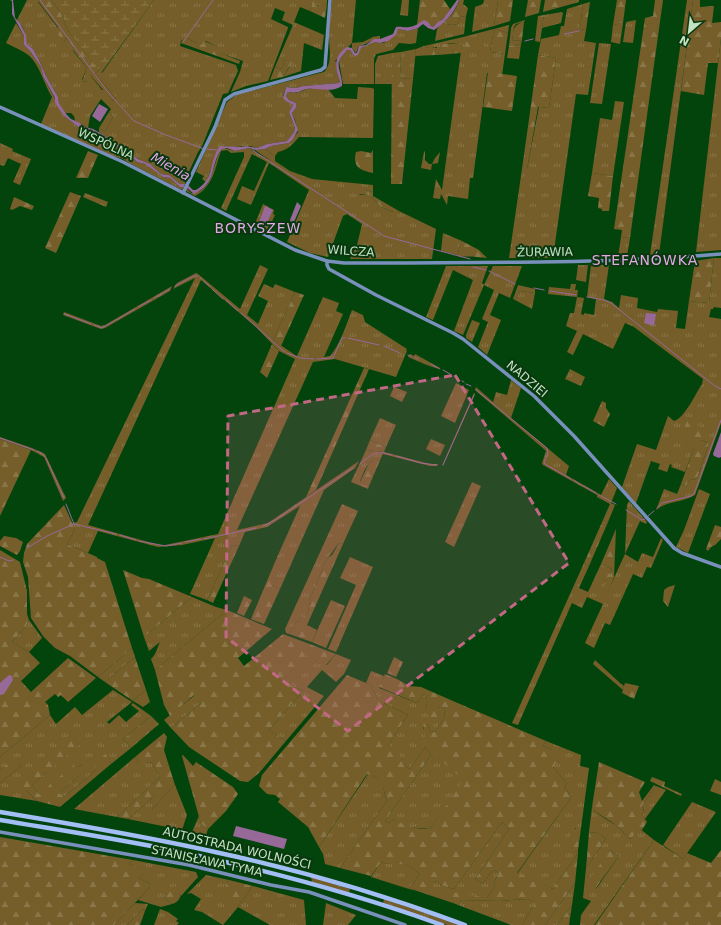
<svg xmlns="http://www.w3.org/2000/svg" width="721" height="925" viewBox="0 0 721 925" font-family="'DejaVu Sans',sans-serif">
<defs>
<pattern id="grass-tufts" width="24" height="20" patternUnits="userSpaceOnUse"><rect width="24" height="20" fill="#765e2b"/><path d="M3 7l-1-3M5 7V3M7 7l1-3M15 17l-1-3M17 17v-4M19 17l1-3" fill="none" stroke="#887548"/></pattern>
<pattern id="forest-firs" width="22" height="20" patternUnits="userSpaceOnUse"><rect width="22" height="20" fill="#765e2b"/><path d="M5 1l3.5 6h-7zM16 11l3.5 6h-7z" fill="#887548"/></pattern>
<pattern id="wetland-marsh" width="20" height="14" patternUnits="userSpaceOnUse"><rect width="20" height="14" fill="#765e2b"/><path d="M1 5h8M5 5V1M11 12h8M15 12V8" fill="none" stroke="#887548"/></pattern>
</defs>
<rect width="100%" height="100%" fill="#03440d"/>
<g fill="url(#grass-tufts)" fill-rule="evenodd">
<path d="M27,0H40L38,2L58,28L64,42L66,38L74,48L73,51L87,68L82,79L84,82H87L89,74L102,90H104L113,101L116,98L95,74L99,70L102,73L154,0H327V4L320,6L312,3L310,11L300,7L294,22L324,35L322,50L304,43L301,71L283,77L290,66L285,59L282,69L275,67L293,25L282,20L285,12L275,8L271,19L288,27V28L268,81L246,86L231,92L240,72L243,61L217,52L219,48L206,41L200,45L187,38L181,41L180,46L236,65L238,71L228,93L223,94L202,146L198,152L185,180V184H180L169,175L161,174L150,164L138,159L99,132V128L105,132L113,117L109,112L111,109L101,99L90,116L88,128L75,121L74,116L71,113H67L65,114L59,103L58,97L46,76L38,58L33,49L27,44C26,35 24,27 17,20Z"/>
<path d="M332,0H356L352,43L363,42L373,37L380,36V39C371,39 369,44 359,46L356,53L352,48V43L334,62L336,61L337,73L340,81L339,83L303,86L296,88L286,87L283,96L293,105L289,112L295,128L294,132L287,141L267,144L257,148L251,146L232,147L223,146L216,154L212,167L206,182L202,179L204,176L196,172L227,102L236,95L324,72C333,63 329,48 329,36H328Z"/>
<path d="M402,0H409L408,16L400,15Z"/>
<path d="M484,0H498L494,26L472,32L475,7L483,4Z"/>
<path d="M687,0H693L659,254L650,255Z"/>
<path d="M583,4L580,29L586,30L584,41L596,43L588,95L576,94L553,258H509L522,169H527L539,107L549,108L556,58L538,55L541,39L559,35L561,26H564L567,9Z"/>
<path d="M562,12L563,13L561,23L542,28L544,15Z"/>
<path d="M466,16L464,34L435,41L437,29L442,23L452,25L458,24L460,17Z"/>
<path d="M525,20L524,22L516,24L514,27L512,41L522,40L521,44L509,46L511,28L513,24Z"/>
<path d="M636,20L633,43L623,42L626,22Z"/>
<path d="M16,23L24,36V45L30,51L41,67L43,76L64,116L81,129L93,132L100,135L114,145L127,152L137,162L145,164L163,177L170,178L180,187H184L182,190L129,163L123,159L110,155L41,124L52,97C45,86 42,72 33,60C28,52 15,48 6,43Z"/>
<path d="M623,23L620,44L611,42L613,25Z"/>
<path d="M509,25L508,33L494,29L490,52L505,54L502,75L487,73L473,178H470L468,199L448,196L447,205L441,194L440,199L433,198L436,179L442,190L462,44C450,44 441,40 438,55H435L437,47L427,48L424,46L463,37Z"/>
<path d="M418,28L416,43L410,44L399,43L393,50L376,54L374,59V84H343L339,61L347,50H350L354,56L361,48L375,42L384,43L398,29L408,31Z"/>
<path d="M721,38V250L696,252Z"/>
<path d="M599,43L611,44L602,104L590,103Z"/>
<path d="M416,49L413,79L400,78L401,52Z"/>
<path d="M392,53V84H375V64L378,56Z"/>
<path d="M358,87L372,88L374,89L373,138L299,137C293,144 288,150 278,152L275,156L265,149L271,146L289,143L298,132L295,120L292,113L296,108V103L289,100L286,96L288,92L296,93L307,89H328L335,98L357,99Z"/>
<path d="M615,101L624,102L613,176L592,173L600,118L612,120Z"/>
<path d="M0,143L13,149L12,151L31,159L20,185L13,182L21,164L8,158L4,166L0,165Z"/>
<path d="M224,148L235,151L249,148L271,161H275L290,171L312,179L373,185V192L366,190L357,191L360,195H369L381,207L393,212H398L399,211L436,229L432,259H350L357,245L362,224L347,214L343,216L328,257L310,253L287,242L309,190L269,163L251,205L237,199L242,186L254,191L267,162L252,154L226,211L221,208L244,157V152L231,153L227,150L221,151C215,168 213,187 195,196L186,191V188L191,193C215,192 211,163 222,149Z"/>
<path d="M425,151V160L429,164H432L435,158L440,152L438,163L432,164L431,170L421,168L424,152Z"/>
<path d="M85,193L108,202L106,207L83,197Z"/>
<path d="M263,204L274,210L273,214L275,215L267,232L254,226Z"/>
<path d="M443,233L462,241L459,248L458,255L441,251Z"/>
<path d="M621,237L630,238L627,256L618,257Z"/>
<path d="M714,258H721V308L714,307L713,309H711L709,317L721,319V423L695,495C682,503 669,500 656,510L664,489L677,494L681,484L686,486L689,480L697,479L709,443L701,440L687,441L694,448L685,472L671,467L672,465L670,464L667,472L658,469L660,464L651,461L636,503L622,487L637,444L656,450L668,416L674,421C684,419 696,393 702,384L703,379L634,327L625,323L613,349L583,334L573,355L567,352L577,331L566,326L570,313H574L577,297L548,294L549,287L570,289L571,284H576L575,290H578L577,297L584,298L581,314L584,315V313L594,315L596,299L587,297L591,265H609L604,299L612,302L619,308L621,295L638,298L637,308L657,312L658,309L678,311L676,328L685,329L689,301L709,303Z"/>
<path d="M260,265L268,269L247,315L258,324L268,301L258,296L264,284L273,288L275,284L295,292L273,340L295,355L297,356L323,297L339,303L336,311L343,314L324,357L330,356C341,343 346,325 352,310L363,315L365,322L407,349L406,350L407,351L396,377L335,359L313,362L237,530L268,523L359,461L355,468L324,490L280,589L273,586L285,559L278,555L300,506L267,527L245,532L239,546L232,545L207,600L190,594L215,538L182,545L158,547L98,531L88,553L67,544L75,529L72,523L77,522L195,278L173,289L177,283L196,273L198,274L240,309ZM201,280L256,327L279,351L295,359L218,534L165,545H159L88,525Z"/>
<path d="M578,265H588L586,282L576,280Z"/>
<path d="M446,266H488L482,283L484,285L493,266H522L510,298L499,293L490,315L501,320L487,355L478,347L488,322L482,319L494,290L484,285L463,335L454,331L473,280L453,270L433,320L426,317Z"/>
<path d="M172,286L170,291L105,328L101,329L63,315L64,312L101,326L105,325Z"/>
<path d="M520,291L535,293L532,309L515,300Z"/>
<path d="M472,320L480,323L472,342L466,338V335Z"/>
<path d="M410,354L414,356L415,354L440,368L439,369C428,366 418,361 408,357Z"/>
<path d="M570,369L585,377L581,386L565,379Z"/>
<path d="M511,380L521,388L511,418L569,466L566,475L601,495L609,479L617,488L611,503L615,505L608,522L603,520L610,504L597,497V495L543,465L542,463L546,451L545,450L475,390L476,387L493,402L496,392L507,395Z"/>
<path d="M456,383L469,390L455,423L441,416Z"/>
<path d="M394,387L407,392L402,402L390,396Z"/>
<path d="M474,393L475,394L443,465L442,466Z"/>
<path d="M380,418L396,425L386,447L370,440Z"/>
<path d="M0,437L32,448L45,454L66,498L63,501L44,457L31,450L0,439Z"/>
<path d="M431,439L445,445L440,456L426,449Z"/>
<path d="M366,450L384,452L430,464H438L437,466H430L383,454L381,458C367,459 365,470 360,481L369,486L368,489L351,482Z"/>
<path d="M472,482L481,486L454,547L445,542Z"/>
<path d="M699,489L710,494L688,553L676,547L684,530Z"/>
<path d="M629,501L647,522L646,524L640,521L625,554L638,562L642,553L653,557L661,538L663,540L651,568L647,567L642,578L633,574L610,625L605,623L594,648L585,643L603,604L587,597L582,608L572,603L518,725L512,723L584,563L589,566L579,588L588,592L601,564L612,569L610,574L602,578L607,581L608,591L625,554L627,505Z"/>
<path d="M342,504L358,511L343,544L339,543C334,548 333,553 327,558L311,596L308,612L295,624L289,634L286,633L285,629Z"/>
<path d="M350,557L373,567L336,652L328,649L356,585L340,578Z"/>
<path d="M192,597L216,607L227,610L155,670L151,659C156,655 157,648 160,642L149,651L144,637Z"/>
<path d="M331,600L345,606L326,648L312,642Z"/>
<path d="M29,620L42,638L29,652L12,642L27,625Z"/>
<path d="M132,648L135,657L105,682L98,677Z"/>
<path d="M306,654L318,663L327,665L336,654L351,660L344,674L336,682L322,670L307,687L324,696L286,741L269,730L303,691L282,681Z"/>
<path d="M595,660L620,683L624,686L623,690L593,664Z"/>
<path d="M371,671L384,676L379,688L417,703L424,694C429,700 427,704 425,710L438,716V708L441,707L445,709L444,718L435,732L430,731L427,724L423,727C429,750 446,766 465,780L430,829L406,827L394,819L389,823L385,821L431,755L425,747L410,769C400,763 399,751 388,745L408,715L379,701L371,685L366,683Z"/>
<path d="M113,690L132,702L107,722L109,724L119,715L126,722L139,711L131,705L133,703L151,716L123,739L131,748L111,764L108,754L96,770L64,797L59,793L79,776V767L82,764L39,794L32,785L80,744L75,737L26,790L37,801L0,795V783L21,766L14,759L0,770V757L50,715L56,724L75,707L82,715Z"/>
<path d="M146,690L150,702L143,707L133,701Z"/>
<path d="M195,695L201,703L171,728L164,720Z"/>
<path d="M546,741L581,755L580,766L589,768L581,828H575V852L578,850V853L553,889L517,874L572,796L564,788L567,784L553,767L552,750L543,746Z"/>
<path d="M135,757L139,762H147L152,763L160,777L117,817L74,809Z"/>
<path d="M368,774C387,781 381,785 387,801L340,868L325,864L323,854L319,847Z"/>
<path d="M715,779L721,782V795L710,791Z"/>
<path d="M175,785L187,815L182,830L128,819L158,793L151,810Z"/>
<path d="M656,786L666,790L645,819L642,815L644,811L642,806Z"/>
<path d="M692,802L716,812L683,859L663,845Z"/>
<path d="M592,807C598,816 608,820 616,825C622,830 624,835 631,839L639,828L654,840L594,925H580L581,915L591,901L583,898L586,868L606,839L598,833L589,832ZM610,850L619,856L596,889Z"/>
<path d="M199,816L201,824L208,829L206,835L192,832Z"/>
<path d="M502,822L509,829L475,879L483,884L491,872L495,870L498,873L494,884L495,886L487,898L439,896L456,899L453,903L414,890L417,886L434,881L443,886L454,889Z"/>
<path d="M133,860L196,872L198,877L181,896V893L164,898L172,904L161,907L138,900L152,885L139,878L147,871L129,864Z"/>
<path d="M381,862L388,864H406L420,874L409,889L371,877Z"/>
<path d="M206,875L229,880L225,885L238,906L253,886L304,900L306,925H270L238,907L223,925L202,912L194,910L201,899L191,893L187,894Z"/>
<path d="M311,877L350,889L349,893L312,882Z"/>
<path d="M575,883L572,905L557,925H545Z"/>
<path d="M384,899L460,925H447L383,903Z"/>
<path d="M527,899L534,902V905L522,925H511L458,905L461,900L499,901Z"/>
<path d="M135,903L148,904L145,911L143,909L127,925H114Z"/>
<path d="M326,903L356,915L348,925H323Z"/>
<path d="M160,909L168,912L178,919L176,921L179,923L177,925H154Z"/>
</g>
<g fill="url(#forest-firs)">
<path d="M40,0H51L61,13L68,31L99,70L95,74L116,98L113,101L90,75L87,82L82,81L87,68L73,50L74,48L66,38L64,42L56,32L58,27L38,1Z"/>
<path d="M420,0H444L450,9C445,19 440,20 433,27C424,23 429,17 417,25Z"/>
<path d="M459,0H464L463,4L468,8L466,16L460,17L458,24L452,25L442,23C450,19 457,8 459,0Z"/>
<path d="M498,0H513L510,21L494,26Z"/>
<path d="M528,0H541L539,13L525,17Z"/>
<path d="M545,0H579V2L543,12Z"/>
<path d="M617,0H626L623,23L613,25Z"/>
<path d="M655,0H663L630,238L621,237L622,230L614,229L645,18L653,16Z"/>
<path d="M693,0H700V7L714,6L712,23L721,22V38L718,63H708L704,95L681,91Z"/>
<path d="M313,1H315L318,6L327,4L325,18L310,11L312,3Z"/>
<path d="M590,2L586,30L580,29L583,4Z"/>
<path d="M544,15L540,42L535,41L538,16Z"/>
<path d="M524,22L522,40L512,41C514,30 512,25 524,22Z"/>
<path d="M494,29L508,33L505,54L490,52Z"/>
<path d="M185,37L198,44H202L204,41L220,48L218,52L240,61L239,64L181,43Z"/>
<path d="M483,37L484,47L464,52L465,42Z"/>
<path d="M443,44H463L461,53L438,55L440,47Z"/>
<path d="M521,44L519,59L507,58L509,46Z"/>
<path d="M424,46L427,48L431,47L437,48L435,55L415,56L416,49Z"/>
<path d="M401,52L400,78L413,79L402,184H391L392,53Z"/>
<path d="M538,55L556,58L549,108L538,107L527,169H522Z"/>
<path d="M288,57L291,59L292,62L283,77L270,80L275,67L282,69L285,59Z"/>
<path d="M488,72L517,76L512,111L483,107Z"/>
<path d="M109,112L113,117L105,132L99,128Z"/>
<path d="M265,149L275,156V161H271L255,150Z"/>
<path d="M373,150V173C361,170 352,168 356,152L361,151L371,153Z"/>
<path d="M88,151L98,155L88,178H76Z"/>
<path d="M592,173L613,176L609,211H602V209L598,208L599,198L588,196Z"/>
<path d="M357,190H366L373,192V196L399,211L396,213L381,207L369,195L357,194Z"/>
<path d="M70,192L81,196L56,253L45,248Z"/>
<path d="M14,197L34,206L32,210L20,206L12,210L10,209Z"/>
<path d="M462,241L479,250L487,258C477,257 469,256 460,257L458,255L459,248Z"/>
<path d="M714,258L709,303L689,301L695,261Z"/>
<path d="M518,285L535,289V293L520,291L515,300L513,299Z"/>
<path d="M295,292L304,295L281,346L273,340Z"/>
<path d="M272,344L279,351L267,378L260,372Z"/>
<path d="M364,368L369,369L316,490L306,497Z"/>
<path d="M602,401L606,403V408L610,414L604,427L593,421Z"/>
<path d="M688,418L696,423L704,431L701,440L709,443L697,479L689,480L686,486L681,484L694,448L690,445L682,434Z"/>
<path d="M0,439L31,450L0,516Z"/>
<path d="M370,440L386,447L384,452L366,450Z"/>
<path d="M376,458H381L369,486L360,482L369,463Z"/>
<path d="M64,505L75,529L67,544L97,557V558L105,562L132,648L98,677L70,656L55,648L43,636L31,618L28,577L23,562L24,553L27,544Z"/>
<path d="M603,520L608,522L589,566L584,563Z"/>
<path d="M715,525L721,527V539L715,545L711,547L708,551L706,549Z"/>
<path d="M616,529L614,577L608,592L603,589L607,581L601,578L604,571L610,574L612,569L601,564Z"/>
<path d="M4,536L16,538L23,542L20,551L17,555L0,546V541Z"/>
<path d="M339,543L343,544L307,625L317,630L312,642L289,634L295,624L308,612L311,596L327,558L332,555Z"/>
<path d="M232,545L239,546L213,603L207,600Z"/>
<path d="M0,550L20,562L27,591V614L29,620L27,625L12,642L29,652L40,663L21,681L31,692L68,658L96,678L68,702L61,695L58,697L55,694L45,702L48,705L50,715L0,757Z"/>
<path d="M278,555L286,559L273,586L280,589L264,624L251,619Z"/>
<path d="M123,570L142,578L149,579L192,597L144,637Z"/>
<path d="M675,585L668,607L663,601L664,590L668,587Z"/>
<path d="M244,596L252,600L244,616L237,613Z"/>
<path d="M227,610L272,629L238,658L244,666L283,634L336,654L326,665C318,665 313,659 306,655L282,681L303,691L269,730L286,741L259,773L248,782L240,781L189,747L171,728L201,703L194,695L170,716L164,705L155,670Z"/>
<path d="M135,657L146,690L133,701L105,682Z"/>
<path d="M394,657L403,662L396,677L387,673Z"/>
<path d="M385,674L397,679L409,686L421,687L453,701L546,741L543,746L552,750L553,749L563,752L553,767L567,784L564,788L572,796L517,873L553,889L578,853L575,883L545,925H522L534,905V902L527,899L499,901L461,900L458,905L453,903L455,899L441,897L438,894L440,890L487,898L495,886L494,884L498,873L495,870L491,872L483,884L475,879L509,829L502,822L454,889L443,886L434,881L428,889L417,887L414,890L409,889L420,874L406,864H388L381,862L371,876L340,868L387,801C382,786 385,779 367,774L319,847L308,827L278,802L280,799L275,795L267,794L259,786L262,775L347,675L371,685L379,701L408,715L388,745C402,752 400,763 410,769L425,747L431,755L385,821L389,823L394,819C407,827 415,829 430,829L464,780C449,768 419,744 424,722L427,724L430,731L435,732L444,718L445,709L441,707L438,708V716L434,722L431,720L425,710C427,704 429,700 424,694L417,703L379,687Z"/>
<path d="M625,683L639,686L634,699L622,693Z"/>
<path d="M151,716L159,724L131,748L123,739Z"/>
<path d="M164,733L167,737L164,750L175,785L150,811L157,794L128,819L117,817L160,777L152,763L147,762H139L135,757Z"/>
<path d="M75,736L81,744L32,785L39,794L81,759L83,762L79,767V776L59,793L64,797L96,770L95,763L108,752L111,764L60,807L37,801L26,790L21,794L14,786Z"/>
<path d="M183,755L193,766L196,762L233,787L238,794L226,811L208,829L201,824L182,756Z"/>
<path d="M14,758L21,766L0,783V770Z"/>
<path d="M599,762L645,782L639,792L642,801L654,785L656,786L642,806L644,812L642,815L647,822L642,830L639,829L631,839C625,836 623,831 617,826C609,819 598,816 592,807Z"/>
<path d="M652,777L665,782L664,786L682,794L681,796L650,781Z"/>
<path d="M576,828H581L578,850L575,852L571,851L564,845Z"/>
<path d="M589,832L598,833L606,839L586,868Z"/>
<path d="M0,837L133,860L129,864L148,871L139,878L152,885L114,925H0Z"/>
<path d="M654,840L683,859L687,853L711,863L721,850V925H595Z"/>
<path d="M610,850L619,856L595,889L587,883Z"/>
<path d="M229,880L253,886L238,906L222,896L227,889L225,885Z"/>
<path d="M175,886L181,893C181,898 177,903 172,904L164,898Z"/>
<path d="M572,905L569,925H557Z"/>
<path d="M143,909L145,911L140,925H127Z"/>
</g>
<path fill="url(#wetland-marsh)" d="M51,0H154L101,73L68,31L61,13Z"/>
<g fill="#966999">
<path d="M10,0H13L15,18L20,23L26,35L27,44L33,49L38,58L46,76L58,97L59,103L66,114L71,119L80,123L82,126L93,129L102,134L138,159L150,164L161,174L169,175L180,184H185L184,187H180L170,178L163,177L145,164L137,162L127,152L114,145L100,135L93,132L81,129L64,116L55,103V98L43,76L41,67L30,51L24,45V36L12,14V1Z"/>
<path d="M457,0H459C455,12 445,23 434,30L428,28L423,24L418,28L408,31L398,29L396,35L388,41L380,43L375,42L361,48L358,55L354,56L350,50H347C345,53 341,57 339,61C337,67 343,78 342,86C332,93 319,88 307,89C298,91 299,94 288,92L286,96L289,100L296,103V108L292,113L298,130L293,139L289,143L271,146L265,149L256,150L249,148L235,151L227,148L222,149C209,165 218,183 194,194L187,188L188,185L193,190H196C216,178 208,162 220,146L242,147L246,146L257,148L267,144L287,141L294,132L295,128L289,112L293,105L286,101L283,98L286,87L296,88L303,86L339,83L340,81C334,68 334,55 347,47L352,48L355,53H357L359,46L366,45L374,39H380L393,34L396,27C400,26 404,28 409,27C414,27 419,23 424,20L428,22L431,26L433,27L438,22L443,19Z"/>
<path d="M99,104L108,109L100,122L92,116Z"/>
<path d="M297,202L301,206L294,222H291L290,220Z"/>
<path d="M265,206L273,210L265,227L263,228L258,225Z"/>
<path d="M646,313L656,314L654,326L644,323Z"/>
<path d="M721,432V457L719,458L714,456L713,454Z"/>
<path d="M9,675L12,676L13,680L4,694L0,695V683Z"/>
<path d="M236,826L287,839L284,849L233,836Z"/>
</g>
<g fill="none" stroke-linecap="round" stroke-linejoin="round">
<g stroke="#966999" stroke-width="1">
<path d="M40,0L107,91L134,121L166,135L204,149"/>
<path d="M564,34L579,31"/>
<path d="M525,41L533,39"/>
<path d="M183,42L213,0"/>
<path d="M252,148L255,152L384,236L470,259"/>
<path d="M207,149L217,150"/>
<path d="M473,267L486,270"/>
<path d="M489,271L515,284"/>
<path d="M200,278L202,279"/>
<path d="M204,281L210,287"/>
<path d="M175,286L194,276H198"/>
<path d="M534,288L544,290"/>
<path d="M212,289L223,299"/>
<path d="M550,291L576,295"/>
<path d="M587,297L604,300L611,303L715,386L721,389"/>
<path d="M154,298L170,289"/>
<path d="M226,300L238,311"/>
<path d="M138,307L151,300"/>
<path d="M241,313L279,347L285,352"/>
<path d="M65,314L91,324"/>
<path d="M94,325L102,328L135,309"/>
<path d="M348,338L379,345"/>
<path d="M384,346L400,353"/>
<path d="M287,353L300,358L314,359"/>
<path d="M408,355L411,356"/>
<path d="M414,357L418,359"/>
<path d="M317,359L333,358L342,338H345"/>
<path d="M431,364L440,369"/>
<path d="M443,370L450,374"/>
<path d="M456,378L459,380"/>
<path d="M462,381L464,382"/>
<path d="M466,384L471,386"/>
<path d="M476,390L547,448L548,453L544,462L545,464L571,479"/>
<path d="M0,438L34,450"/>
<path d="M37,451L42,453L46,458L64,498"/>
<path d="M396,456L421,463L436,465"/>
<path d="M360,464C374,453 374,450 392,455"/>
<path d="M443,465L474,395"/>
<path d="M574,480L581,485"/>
<path d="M584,486L596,493"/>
<path d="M599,495L616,504"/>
<path d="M66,504L74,524"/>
<path d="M657,508L662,503L691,496L694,494L721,420"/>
<path d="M626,510L642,520L645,519"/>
<path d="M648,516L654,511"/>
<path d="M263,526L275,520L353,468"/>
<path d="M120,535L136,540"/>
<path d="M204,539L256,528"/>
<path d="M139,541L166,546L182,543"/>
<path d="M185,542L201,539"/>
<path d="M27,548L47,536L74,524L116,534"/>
<path d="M0,557L9,561L13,560"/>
</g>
<g stroke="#7a90bc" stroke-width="3.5">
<path d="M0,107L123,162L295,250L327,261L344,263H371C487,262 605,264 721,254"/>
<path d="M183,193L215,127L225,100L234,94L321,70L325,67L330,0"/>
<path d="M327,261V265L329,269L376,295L453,333L463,339L534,396L574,436L674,548L682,553L721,567"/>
<path d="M0,832L189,865L271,885L309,892L405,925"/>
</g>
<g stroke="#a3bef5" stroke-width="4.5">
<path d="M0,812C72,824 144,836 215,852C300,870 384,895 465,925"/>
<path d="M0,820C59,830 118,839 176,851C266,870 356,894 442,925"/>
</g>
</g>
<path fill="#c26885" fill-opacity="0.2" stroke="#c26885" stroke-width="3" stroke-dasharray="8 5" stroke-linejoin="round" d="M455,375L569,563L348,731L226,637L228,416Z"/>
<g text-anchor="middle" stroke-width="4" stroke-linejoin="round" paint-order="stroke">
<g font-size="12" fill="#c3e1c3" stroke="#09370e">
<text transform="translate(106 144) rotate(25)" y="4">WSPÓLNA</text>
<text transform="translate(351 251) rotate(4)" y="4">WILCZA</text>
<text transform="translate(545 252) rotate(-1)" y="4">ŻURAWIA</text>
<text transform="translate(527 379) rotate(40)" y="4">NADZIEI</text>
<text transform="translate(237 848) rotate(13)" y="4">AUTOSTRADA WOLNOŚCI</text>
<text transform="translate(207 861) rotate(12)" y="4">STANISŁAWA TYMA</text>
</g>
<g font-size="13" font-style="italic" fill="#e6a4ea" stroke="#09370e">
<text transform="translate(171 166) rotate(30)" y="5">Mienia</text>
</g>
<g font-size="14" letter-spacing="1" fill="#e1aae4" stroke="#09370e">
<text x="258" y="233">BORYSZEW</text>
<text x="645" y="265">STEFANÓWKA</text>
</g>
</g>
<g transform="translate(689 32) rotate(208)" stroke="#09370e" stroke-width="3" paint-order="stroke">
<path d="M0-3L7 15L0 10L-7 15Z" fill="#c3e1c3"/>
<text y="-6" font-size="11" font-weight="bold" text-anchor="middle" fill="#c3e1c3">N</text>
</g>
</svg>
